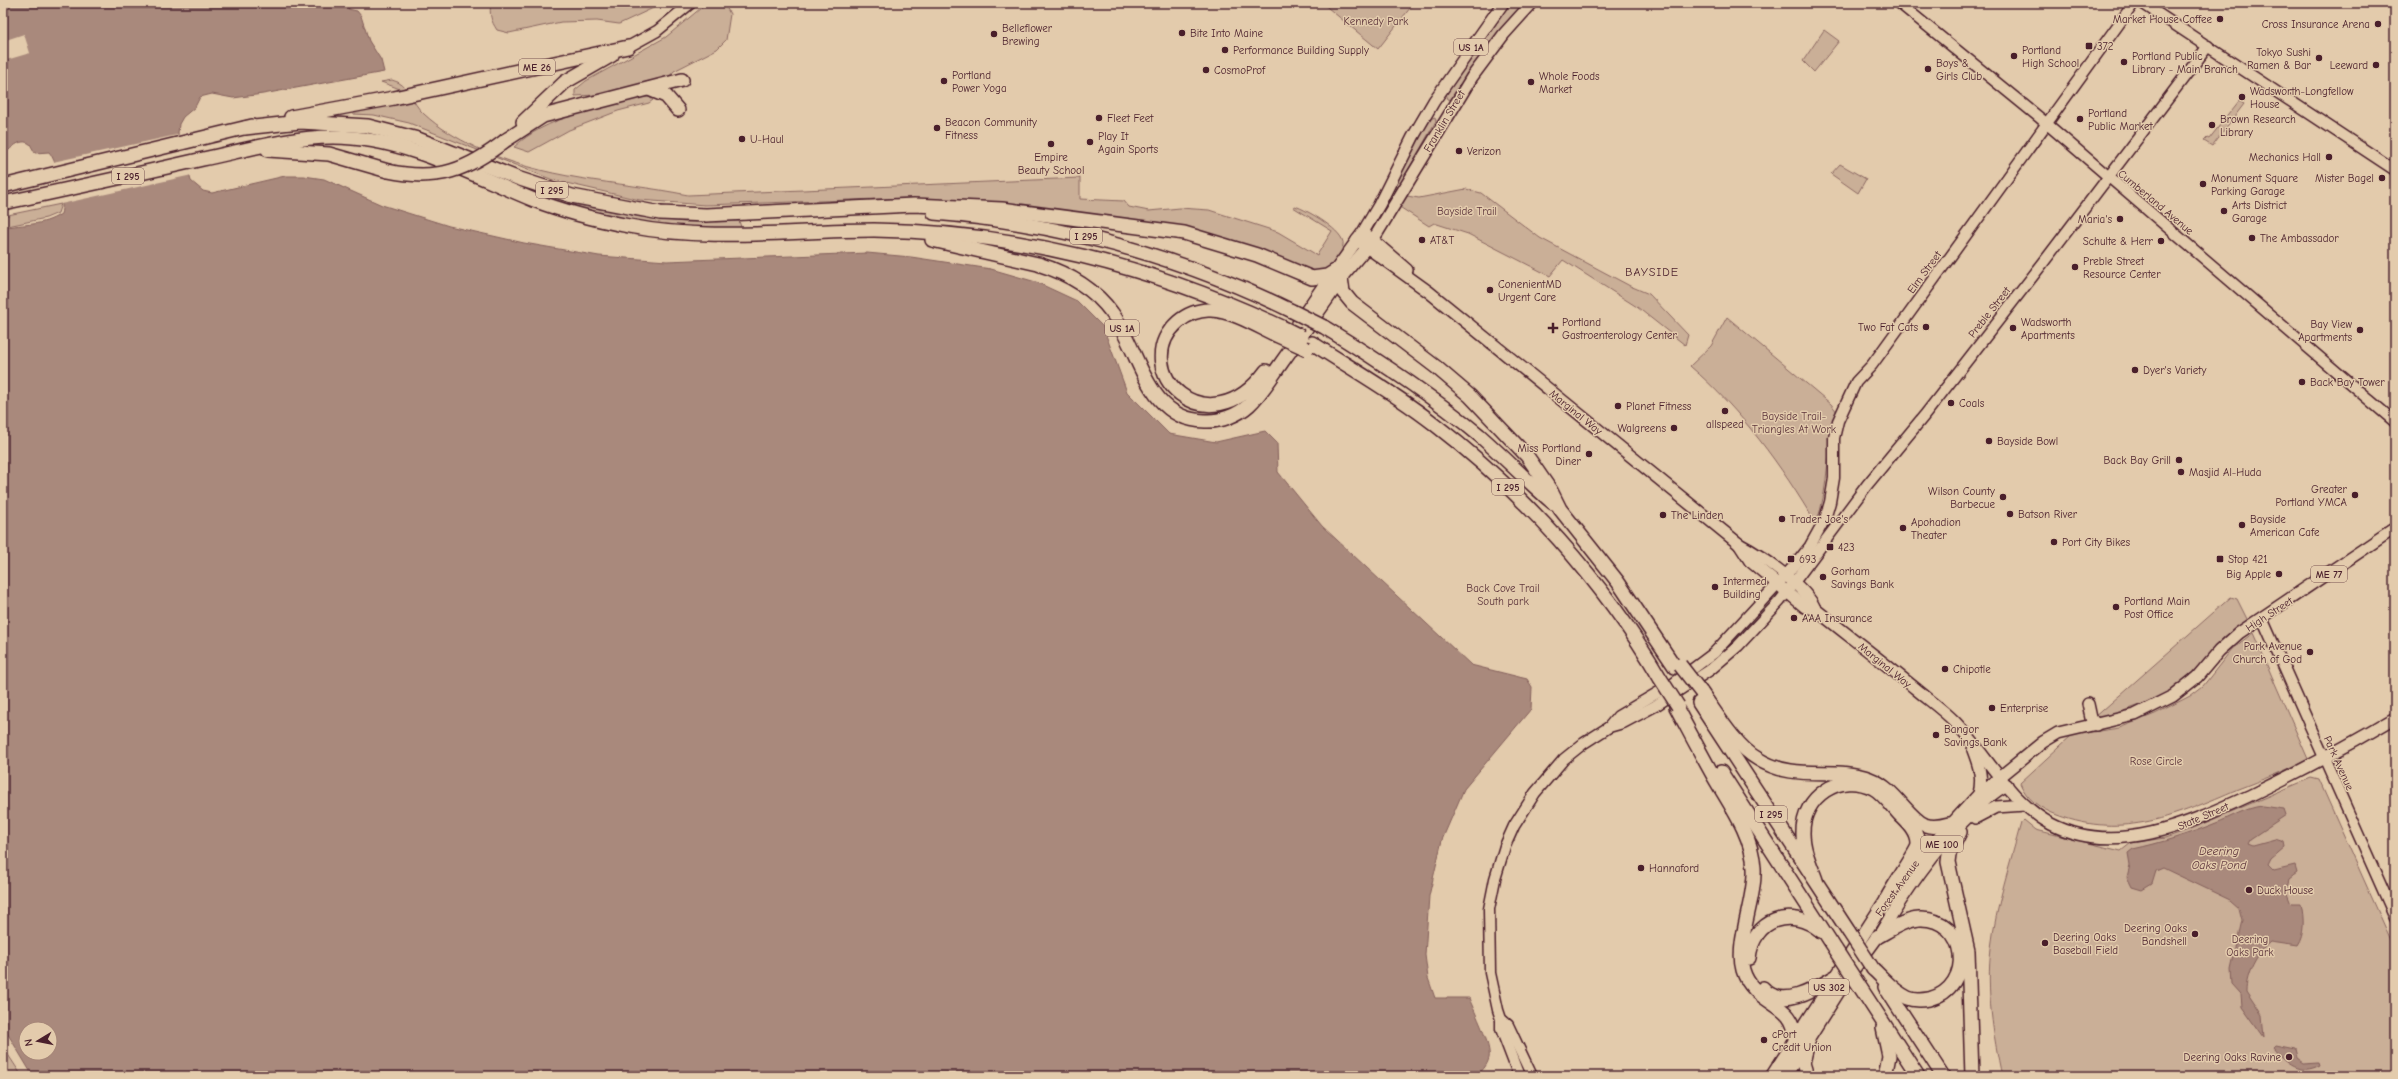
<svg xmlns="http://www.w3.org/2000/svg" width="2398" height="1079" viewBox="0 0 2398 1079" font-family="'Comic Neue',sans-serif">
<rect width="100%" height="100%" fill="#e3cbac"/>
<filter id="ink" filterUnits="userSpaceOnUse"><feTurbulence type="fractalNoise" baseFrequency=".025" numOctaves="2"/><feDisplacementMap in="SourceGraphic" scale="8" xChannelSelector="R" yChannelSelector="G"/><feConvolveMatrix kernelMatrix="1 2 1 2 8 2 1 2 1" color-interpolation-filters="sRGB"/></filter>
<g filter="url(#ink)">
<g fill="#caaf97" stroke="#8a6761">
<path d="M491,3H664L619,24L597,21L561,22L509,33L497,30C491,21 489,14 491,3Z"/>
<path d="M707,3H724L730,14L726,40L717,49L674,71L668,78L596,95L575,96V90L586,81L666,37Z"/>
<path d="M1322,3H1414L1378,49Z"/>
<path d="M1509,3H1527L1452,100L1448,99L1446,94Z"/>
<path d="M1824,30L1839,41L1814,72L1803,61Z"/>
<path d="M392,80C410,84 411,103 424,114C439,128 457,138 475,147C546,181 613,180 688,195L1080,178V199L1124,201L1129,207L1149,211L1180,208L1209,210L1278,232L1317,255L1332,231L1293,207L1295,206C1307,210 1346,232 1343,245C1342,254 1333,262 1328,269L1312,272L1261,249L1170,225L982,202L906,198L705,205L640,200L553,180L409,123L374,115L353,114L352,110L409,101L400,89L381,82Z"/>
<path d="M649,97L653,100L649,103L618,111L569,130L529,152L514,147C546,117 596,109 638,98Z"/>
<path d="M2239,101L2244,104L2212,146L2204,141L2207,138L2209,139Z"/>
<path d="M1435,117L1436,121L1373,232H1371L1420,138C1421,129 1425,120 1435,117Z"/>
<path d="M1840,164L1866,179L1858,193L1831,174Z"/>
<path d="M1466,189L1481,193L1540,238L1630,286L1649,294L1688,335L1685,345L1637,307L1563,260L1550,276L1468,234L1434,223L1429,226L1395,204L1401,195L1419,198Z"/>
<path d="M567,203L640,217L684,222L739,221L741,227L739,228C685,227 617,227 567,203Z"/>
<path d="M61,204L58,213L46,218L3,227V216Z"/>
<path d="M1727,317L1831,404L1837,412C1825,450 1830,486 1816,524C1781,465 1742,411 1690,366L1711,346Z"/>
<path d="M2231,597L2237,599L2248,621L2224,637L2198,667L2179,685L2152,701L2097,720L2094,718Z"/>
<path d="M2253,633L2308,759C2286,771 2261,780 2238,789C2177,815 2124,840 2057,815C2041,809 2026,799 2020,783L2072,735L2119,728L2155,714L2190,696L2203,686L2232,649Z"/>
<path d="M2311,778L2319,780L2395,949V1076H2002C1993,1035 1986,990 1991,948C1996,906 2010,864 2021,823L2024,820L2036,830L2121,851L2131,843L2165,838L2188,830Z"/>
<path d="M3,1047L22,1076H7L3,1068Z"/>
</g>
<g fill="#a9897b" stroke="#835f5b" fill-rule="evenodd">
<path d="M3,3H355L348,9L357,11L361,16L369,41L381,60L384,72L263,94L233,98L212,94L200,97L195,107L183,117L179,124L178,133L191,181L203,191L212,193L285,176H304L324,179L382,205L449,226L524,243L599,256L667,261L867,253L911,257L991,269L1036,282L1077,301L1103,327L1127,392L1169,434L1216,442L1265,431L1277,443L1278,472L1322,526L1471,665L1527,679L1532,687L1531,709L1464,789L1442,840L1429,896L1425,955L1428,978L1435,998H1469C1474,1011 1492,1046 1489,1058C1487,1066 1482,1071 1476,1076H33L3,1026V228C25,223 41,227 61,214C65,201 58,162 49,152L35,153L30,144C20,137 10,149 3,156ZM26,1029H50V1053H26Z"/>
<path d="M2262,806L2284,809L2286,815L2250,839L2248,843L2253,845L2275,839L2284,842L2285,847L2271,859L2268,865L2274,871L2295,866L2297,873L2289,879L2286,891L2291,904H2301C2304,917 2305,935 2297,946L2270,942C2257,953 2246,974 2246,991L2262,1015L2264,1037L2242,1006L2241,994L2232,984L2231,970L2242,920L2239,908L2230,900L2163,868L2156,871L2152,884L2142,890L2132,887L2127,877L2130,865L2128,853L2133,849C2161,843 2189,834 2216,823C2232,817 2245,808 2262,806Z"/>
<path d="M2275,1045L2295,1049L2297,1057L2304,1062L2320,1061L2321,1064C2301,1075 2286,1063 2273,1047Z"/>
</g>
<g fill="#e3cbac">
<path d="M24,34L30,53L3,61V41Z"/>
<path d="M181,134L192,175L61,204L53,162Z"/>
</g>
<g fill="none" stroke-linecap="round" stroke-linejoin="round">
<g stroke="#4a1f2b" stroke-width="13">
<g id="secondary">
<path d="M1899,3L2040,118L2395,422"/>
<path d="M2142,3L2395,170"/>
<path d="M628,47L657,31L691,3"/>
<path d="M2262,618L2395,917"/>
<path d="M1609,727L1618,716L1674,683L1714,653L1795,565L1810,546L1825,519L1830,502L1834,478V438L1838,421L1856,382L1872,365L2134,3"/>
<path d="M1501,1019V1029L1519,1076"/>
<path d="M1532,1076L1508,1025L1501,1019L1498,1010L1490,973L1489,909L1495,879L1505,846L1514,826L1535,793L1564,759L1584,743L1609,727L1623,723L1655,706L1710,670L1738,646L1780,601L1867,485L1924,416L2043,263L2208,46"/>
</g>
</g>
<g stroke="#4a1f2b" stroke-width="14">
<g id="primary">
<path d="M1368,236L1407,270"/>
<path d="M1357,240L1429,292L1739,544C1760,555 1807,587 1815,609"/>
<path d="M1335,271L1363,232L1379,205L1413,137L1434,101L1503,3"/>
<path d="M1341,278L1373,240L1472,77L1504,34L1532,3"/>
<path d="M1739,544L1750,561L1805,607L1815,609C1849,636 1883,662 1916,689C1929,700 1942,709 1954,721C1987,755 2009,801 2051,824C2116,858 2192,822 2251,795C2301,771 2348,746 2395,718"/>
<path d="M2088,704L2091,718L2096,725"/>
<path d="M1973,750C1979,766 1983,777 1979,794"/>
<path d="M1975,818L1996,807L2025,805"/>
<path d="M1910,869L1979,794L2043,742L2058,733L2135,715L2173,696L2197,677L2219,651L2239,633L2395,528"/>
<path d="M1878,937C1905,892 1934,849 1972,813C1983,802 1993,792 2007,785"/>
</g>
</g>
<g stroke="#4a1f2b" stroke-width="15">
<g id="trunk">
<path d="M1772,1076L1887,898"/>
<path d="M1785,1076L1847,978L1877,937"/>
</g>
</g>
<g stroke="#4a1f2b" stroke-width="16">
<g id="motorway">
<path d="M649,89L666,96L678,110"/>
<path d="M291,117L394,98L628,47"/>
<path d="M523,122L565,82L612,55"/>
<path d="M245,128L300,122L368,126L418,139L517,178L572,196L660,213L706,215L914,205L1002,209L1184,233L1257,255L1312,278L1327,276L1335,271"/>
<path d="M506,140L543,116L682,80"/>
<path d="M268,150L329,154L388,171"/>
<path d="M3,186L252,126"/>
<path d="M3,203C70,189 137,174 203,159C246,150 289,137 333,137C404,137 470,174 534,200C565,212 597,220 629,226C710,242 792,230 874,230C1019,232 1151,266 1282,327"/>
<path d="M934,213C1060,223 1179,256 1292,311"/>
<path d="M932,240L1038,264C1067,273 1094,288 1112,313C1140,350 1146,420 1205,421C1220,422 1238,415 1249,405C1262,393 1272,376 1282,362C1302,334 1322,306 1341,278"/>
<path d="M1341,278L1343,292L1352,303L1436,367L1470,396L1527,456L1551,491L1560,509L1618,582L1675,667"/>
<path d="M1299,323L1334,272"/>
<path d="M1324,327C1378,360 1430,394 1479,435C1504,457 1527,481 1553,503"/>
<path d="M1312,343C1352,369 1395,393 1433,423C1523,492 1603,580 1660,678"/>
<path d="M1266,371C1207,451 1126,369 1178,322C1186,315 1199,309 1211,310C1233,311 1257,326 1276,335"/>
<path d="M1701,692C1716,713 1736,747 1758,759C1796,783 1835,765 1870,779C1895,788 1908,818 1925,825C1933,828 1942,826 1949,824"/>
<path d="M1699,703L1849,932"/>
<path d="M1676,707C1689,731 1701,754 1714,777C1730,805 1752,834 1754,868C1756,898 1735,943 1743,970C1754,1007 1798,1001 1795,1041"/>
<path d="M1721,772L1836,950"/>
<path d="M1960,832L1949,854L1948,862L1968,951L1972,1076"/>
<path d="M1816,880C1810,864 1803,849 1803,833C1802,797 1840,771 1873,788C1883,793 1893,808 1901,816C1908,823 1918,832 1918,844C1918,850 1892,888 1887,898"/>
<path d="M1749,958C1753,919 1791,906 1821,931"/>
<path d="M1873,969C1884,979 1894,992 1908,998C1915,1001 1923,1000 1929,999C1976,987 1968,917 1919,919C1904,920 1890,930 1877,937"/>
<path d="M1860,987L1918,1076"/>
<path d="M1885,987L1943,1076"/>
<path d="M1763,988C1781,1011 1817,988 1835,977"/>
<path d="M1883,1028L1889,1056L1885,1076"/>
<path d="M1807,1076L1803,1063L1808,1042"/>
</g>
</g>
<use href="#secondary" stroke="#e3cbac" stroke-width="10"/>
<use href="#primary" stroke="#e3cbac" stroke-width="11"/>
<use href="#trunk" stroke="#e3cbac" stroke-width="12"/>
<use href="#motorway" stroke="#e3cbac" stroke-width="13"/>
<g stroke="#4a1f2b" stroke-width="16" stroke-linecap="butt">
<g id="motorway-bridge">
<path d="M388,171C438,182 468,170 506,140"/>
<path d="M1292,311L1324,327"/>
<path d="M1282,327L1302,337"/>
<path d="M1276,335L1307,349"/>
<path d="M1680,665L1701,692"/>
<path d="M1660,678L1678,706"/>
<path d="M1849,932L1873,969"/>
<path d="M1836,950L1860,987"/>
</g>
</g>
<use href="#motorway-bridge" stroke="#e3cbac" stroke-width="13"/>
</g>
</g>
<g fill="#4a1f2b" stroke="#e3cbac" stroke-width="1.5">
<circle cx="2220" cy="19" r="4"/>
<circle cx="2378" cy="24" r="4"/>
<circle cx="1182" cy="33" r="4"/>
<circle cx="994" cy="34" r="4"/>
<rect x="2085" y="42" width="8" height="8" rx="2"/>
<circle cx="1225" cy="50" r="4"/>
<circle cx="2014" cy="56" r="4"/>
<circle cx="2319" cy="58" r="4"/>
<circle cx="2124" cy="62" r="4"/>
<circle cx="2376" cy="65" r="4"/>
<circle cx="1928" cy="69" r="4"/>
<circle cx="1206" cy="70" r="4"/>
<circle cx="944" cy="81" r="4"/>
<circle cx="1531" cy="82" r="4"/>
<circle cx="2242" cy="97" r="4"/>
<circle cx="1099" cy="118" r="4"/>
<circle cx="2080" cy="119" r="4"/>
<circle cx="2212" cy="125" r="4"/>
<circle cx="937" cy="128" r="4"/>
<circle cx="742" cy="139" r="4"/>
<circle cx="1090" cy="142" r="4"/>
<circle cx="1051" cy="144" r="4"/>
<circle cx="1459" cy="151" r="4"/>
<circle cx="2329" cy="157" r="4"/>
<circle cx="2382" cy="178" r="4"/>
<circle cx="2203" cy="184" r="4"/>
<circle cx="2224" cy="211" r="4"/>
<circle cx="2120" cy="219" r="4"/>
<circle cx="2252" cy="238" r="4"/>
<circle cx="1422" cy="240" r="4"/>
<circle cx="2161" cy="241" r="4"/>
<circle cx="2075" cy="267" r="4"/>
<circle cx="1490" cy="290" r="4"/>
<circle cx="1926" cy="327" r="4"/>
<path d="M1551 322h4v4h4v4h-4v4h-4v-4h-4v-4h4z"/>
<circle cx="2013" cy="328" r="4"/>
<circle cx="2360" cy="330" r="4"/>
<circle cx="2135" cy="370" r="4"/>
<circle cx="2302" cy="382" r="4"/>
<circle cx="1951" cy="403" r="4"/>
<circle cx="1618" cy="406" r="4"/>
<circle cx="1725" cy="411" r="4"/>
<circle cx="1674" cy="428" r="4"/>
<circle cx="1989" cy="441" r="4"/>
<circle cx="1589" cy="454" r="4"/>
<circle cx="2179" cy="460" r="4"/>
<circle cx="2181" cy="472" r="4"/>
<circle cx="2355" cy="495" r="4"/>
<circle cx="2003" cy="497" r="4"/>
<circle cx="2010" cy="514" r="4"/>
<circle cx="1663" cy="515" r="4"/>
<circle cx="1782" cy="519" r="4"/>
<circle cx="2242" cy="525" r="4"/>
<circle cx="1903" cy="528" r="4"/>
<circle cx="2054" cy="542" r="4"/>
<rect x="1826" y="543" width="8" height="8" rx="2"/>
<rect x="1787" y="555" width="8" height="8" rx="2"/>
<rect x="2216" y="555" width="8" height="8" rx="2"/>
<circle cx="2279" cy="574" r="4"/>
<circle cx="1823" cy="577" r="4"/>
<circle cx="1715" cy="587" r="4"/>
<circle cx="2116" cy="607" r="4"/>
<circle cx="1794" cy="618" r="4"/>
<circle cx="2310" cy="652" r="4"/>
<circle cx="1945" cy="669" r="4"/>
<circle cx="1992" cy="708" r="4"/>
<circle cx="1936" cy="735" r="4"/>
<circle cx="1641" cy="868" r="4"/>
<circle cx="2249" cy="890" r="4"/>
<circle cx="2195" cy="934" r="4"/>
<circle cx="2045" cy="943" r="4"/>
<circle cx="1764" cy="1040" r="4"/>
<circle cx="2289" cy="1057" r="4"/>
</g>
<g text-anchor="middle" stroke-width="3" stroke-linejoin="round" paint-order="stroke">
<g fill="#e3cbac" stroke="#785352" stroke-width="1">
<rect x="1454" y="39" width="34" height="16" rx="3"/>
<rect x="519" y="59" width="36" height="16" rx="3"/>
<rect x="112" y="168" width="32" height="16" rx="3"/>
<rect x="536" y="182" width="32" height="16" rx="3"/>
<rect x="1070" y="228" width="32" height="16" rx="3"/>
<rect x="1105" y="320" width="34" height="16" rx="3"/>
<rect x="1492" y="479" width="32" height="16" rx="3"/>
<rect x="2311" y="566" width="36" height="16" rx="3"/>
<rect x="1755" y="806" width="32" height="16" rx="3"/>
<rect x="1921" y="836" width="42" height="16" rx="3"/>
<rect x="1809" y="979" width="40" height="16" rx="3"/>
</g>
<g font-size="10" font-weight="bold" fill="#4a1f2b">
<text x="1471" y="51">US 1A</text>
<text x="537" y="71">ME 26</text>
<text x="128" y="180">I 295</text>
<text x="552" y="194">I 295</text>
<text x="1086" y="240">I 295</text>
<text x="1122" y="332">US 1A</text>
<text x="1508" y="491">I 295</text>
<text x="2329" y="578">ME 77</text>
<text x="1771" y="818">I 295</text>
<text x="1942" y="848">ME 100</text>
<text x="1829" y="991">US 302</text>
</g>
<g font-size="11" fill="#4a1f2b" stroke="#e3cbac" text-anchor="start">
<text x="2212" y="23" text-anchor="end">Market House Coffee</text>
<text x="2370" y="28" text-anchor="end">Cross Insurance Arena</text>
<text x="1002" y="32">Belleflower<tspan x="1002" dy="13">Brewing</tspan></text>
<text x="1190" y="37">Bite Into Maine</text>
<text x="2097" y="50">372</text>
<text x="1233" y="54">Performance Building Supply</text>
<text x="2022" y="54">Portland<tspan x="2022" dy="13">High School</tspan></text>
<text x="2311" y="56" text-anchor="end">Tokyo Sushi<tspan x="2311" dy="13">Ramen &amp; Bar</tspan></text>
<text x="2132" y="60">Portland Public<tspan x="2132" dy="13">Library - Main Branch</tspan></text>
<text x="1936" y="67">Boys &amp;<tspan x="1936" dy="13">Girls Club</tspan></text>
<text x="2368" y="69" text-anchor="end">Leeward</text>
<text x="1214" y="74">CosmoProf</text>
<text x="952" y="79">Portland<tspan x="952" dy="13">Power Yoga</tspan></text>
<text x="1539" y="80">Whole Foods<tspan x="1539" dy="13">Market</tspan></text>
<text x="2250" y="95">Wadsworth-Longfellow<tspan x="2250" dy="13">House</tspan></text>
<text x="2088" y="117">Portland<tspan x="2088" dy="13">Public Market</tspan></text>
<text x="1107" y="122">Fleet Feet</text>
<text x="2220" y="123">Brown Research<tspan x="2220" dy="13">Library</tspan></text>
<text x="945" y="126">Beacon Community<tspan x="945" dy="13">Fitness</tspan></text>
<text x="1098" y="140">Play It<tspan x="1098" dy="13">Again Sports</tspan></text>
<text x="750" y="143">U-Haul</text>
<text x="1467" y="155">Verizon</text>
<text x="1051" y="161" text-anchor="middle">Empire<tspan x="1051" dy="13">Beauty School</tspan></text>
<text x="2321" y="161" text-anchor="end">Mechanics Hall</text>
<text x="2211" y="182">Monument Square<tspan x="2211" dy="13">Parking Garage</tspan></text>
<text x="2374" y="182" text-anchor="end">Mister Bagel</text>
<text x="2232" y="209">Arts District<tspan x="2232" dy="13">Garage</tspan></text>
<text x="2112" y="223" text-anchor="end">Maria's</text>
<text x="2260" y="242">The Ambassador</text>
<text x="1430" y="244">AT&amp;T</text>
<text x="2153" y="245" text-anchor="end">Schulte &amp; Herr</text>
<text x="2083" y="265">Preble Street<tspan x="2083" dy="13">Resource Center</tspan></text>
<text x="1498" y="288">ConenientMD<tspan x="1498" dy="13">Urgent Care</tspan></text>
<text x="1562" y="326">Portland<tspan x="1562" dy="13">Gastroenterology Center</tspan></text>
<text x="2021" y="326">Wadsworth<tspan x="2021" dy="13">Apartments</tspan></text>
<text x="2352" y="328" text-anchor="end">Bay View<tspan x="2352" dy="13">Apartments</tspan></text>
<text x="1918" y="331" text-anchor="end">Two Fat Cats</text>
<text x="2143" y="374">Dyer's Variety</text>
<text x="2310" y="386">Back Bay Tower</text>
<text x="1959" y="407">Coals</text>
<text x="1626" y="410">Planet Fitness</text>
<text x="1725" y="428" text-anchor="middle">allspeed</text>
<text x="1666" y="432" text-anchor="end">Walgreens</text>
<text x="1997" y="445">Bayside Bowl</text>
<text x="1581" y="452" text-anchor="end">Miss Portland<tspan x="1581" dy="13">Diner</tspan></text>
<text x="2171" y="464" text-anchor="end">Back Bay Grill</text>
<text x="2189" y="476">Masjid Al-Huda</text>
<text x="2347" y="493" text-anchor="end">Greater<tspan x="2347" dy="13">Portland YMCA</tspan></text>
<text x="1995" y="495" text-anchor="end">Wilson County<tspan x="1995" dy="13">Barbecue</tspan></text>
<text x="2018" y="518">Batson River</text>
<text x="1671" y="519">The Linden</text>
<text x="1790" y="523">Trader Joe's</text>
<text x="2250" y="523">Bayside<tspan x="2250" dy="13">American Cafe</tspan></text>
<text x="1911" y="526">Apohadion<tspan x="1911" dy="13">Theater</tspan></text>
<text x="2062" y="546">Port City Bikes</text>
<text x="1838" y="551">423</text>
<text x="1799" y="563">693</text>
<text x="2228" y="563">Stop 421</text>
<text x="1831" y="575">Gorham<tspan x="1831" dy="13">Savings Bank</tspan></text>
<text x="2271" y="578" text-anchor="end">Big Apple</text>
<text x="1723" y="585">Intermed<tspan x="1723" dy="13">Building</tspan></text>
<text x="2124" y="605">Portland Main<tspan x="2124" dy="13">Post Office</tspan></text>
<text x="1802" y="622">AAA Insurance</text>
<text x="2302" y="650" text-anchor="end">Park Avenue<tspan x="2302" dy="13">Church of God</tspan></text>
<text x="1953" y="673">Chipotle</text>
<text x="2000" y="712">Enterprise</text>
<text x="1944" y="733">Bangor<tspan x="1944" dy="13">Savings Bank</tspan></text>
<text x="1649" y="872">Hannaford</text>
<text x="2257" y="894">Duck House</text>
<text x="2187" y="932" text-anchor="end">Deering Oaks<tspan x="2187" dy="13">Bandshell</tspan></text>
<text x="2053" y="941">Deering Oaks<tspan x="2053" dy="13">Baseball Field</tspan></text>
<text x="1772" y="1038">cPort<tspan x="1772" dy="13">Credit Union</tspan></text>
<text x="2281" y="1061" text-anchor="end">Deering Oaks Ravine</text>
</g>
<g font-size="11" fill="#5d353b" stroke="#e3cbac">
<text x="1376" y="25">Kennedy Park</text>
<text x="1467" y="215">Bayside Trail</text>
<text x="1794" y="420">Bayside Trail-<tspan x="1794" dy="13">Triangles At Work</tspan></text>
<text x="1503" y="592">Back Cove Trail<tspan x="1503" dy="13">South park</tspan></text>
<text x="2156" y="765">Rose Circle</text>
<text x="2250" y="943">Deering<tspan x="2250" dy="13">Oaks Park</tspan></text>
</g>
<g font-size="11" fill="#4a1f2b" stroke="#e3cbac">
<text transform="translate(1444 121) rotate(-59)" y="4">Franklin Street</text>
<text transform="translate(2156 202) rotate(40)" y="4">Cumberland Avenue</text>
<text transform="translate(1924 272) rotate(-54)" y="4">Elm Street</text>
<text transform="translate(1989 312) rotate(-52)" y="4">Preble Street</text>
<text transform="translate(1576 412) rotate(39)" y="4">Marginal Way</text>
<text transform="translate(2269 614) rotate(-33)" y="4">High Street</text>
<text transform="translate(1885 665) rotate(39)" y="4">Marginal Way</text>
<text transform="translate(2339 763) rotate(66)" y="4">Park Avenue</text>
<text transform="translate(2203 816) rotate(-23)" y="4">State Street</text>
<text transform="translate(1897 888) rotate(-54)" y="4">Forest Avenue</text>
</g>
<g font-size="12" letter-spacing="1" fill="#4a1f2b" stroke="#e3cbac">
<text x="1652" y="276">BAYSIDE</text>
</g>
<g font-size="12" font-style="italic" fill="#5d343b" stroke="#e3cbac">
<text x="2219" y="855">Deering<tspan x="2219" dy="14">Oaks Pond</tspan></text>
</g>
</g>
<rect width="2398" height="1079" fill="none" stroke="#e3cbac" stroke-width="16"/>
<rect x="8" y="8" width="2382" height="1063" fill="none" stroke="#4a1f2b" stroke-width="1.5" filter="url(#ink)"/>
<g transform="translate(38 1041) rotate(260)"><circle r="19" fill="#e3cbac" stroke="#a68678"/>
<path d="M0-3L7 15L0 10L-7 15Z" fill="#4a1f2b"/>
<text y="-6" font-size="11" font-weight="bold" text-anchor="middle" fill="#4a1f2b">N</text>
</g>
</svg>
